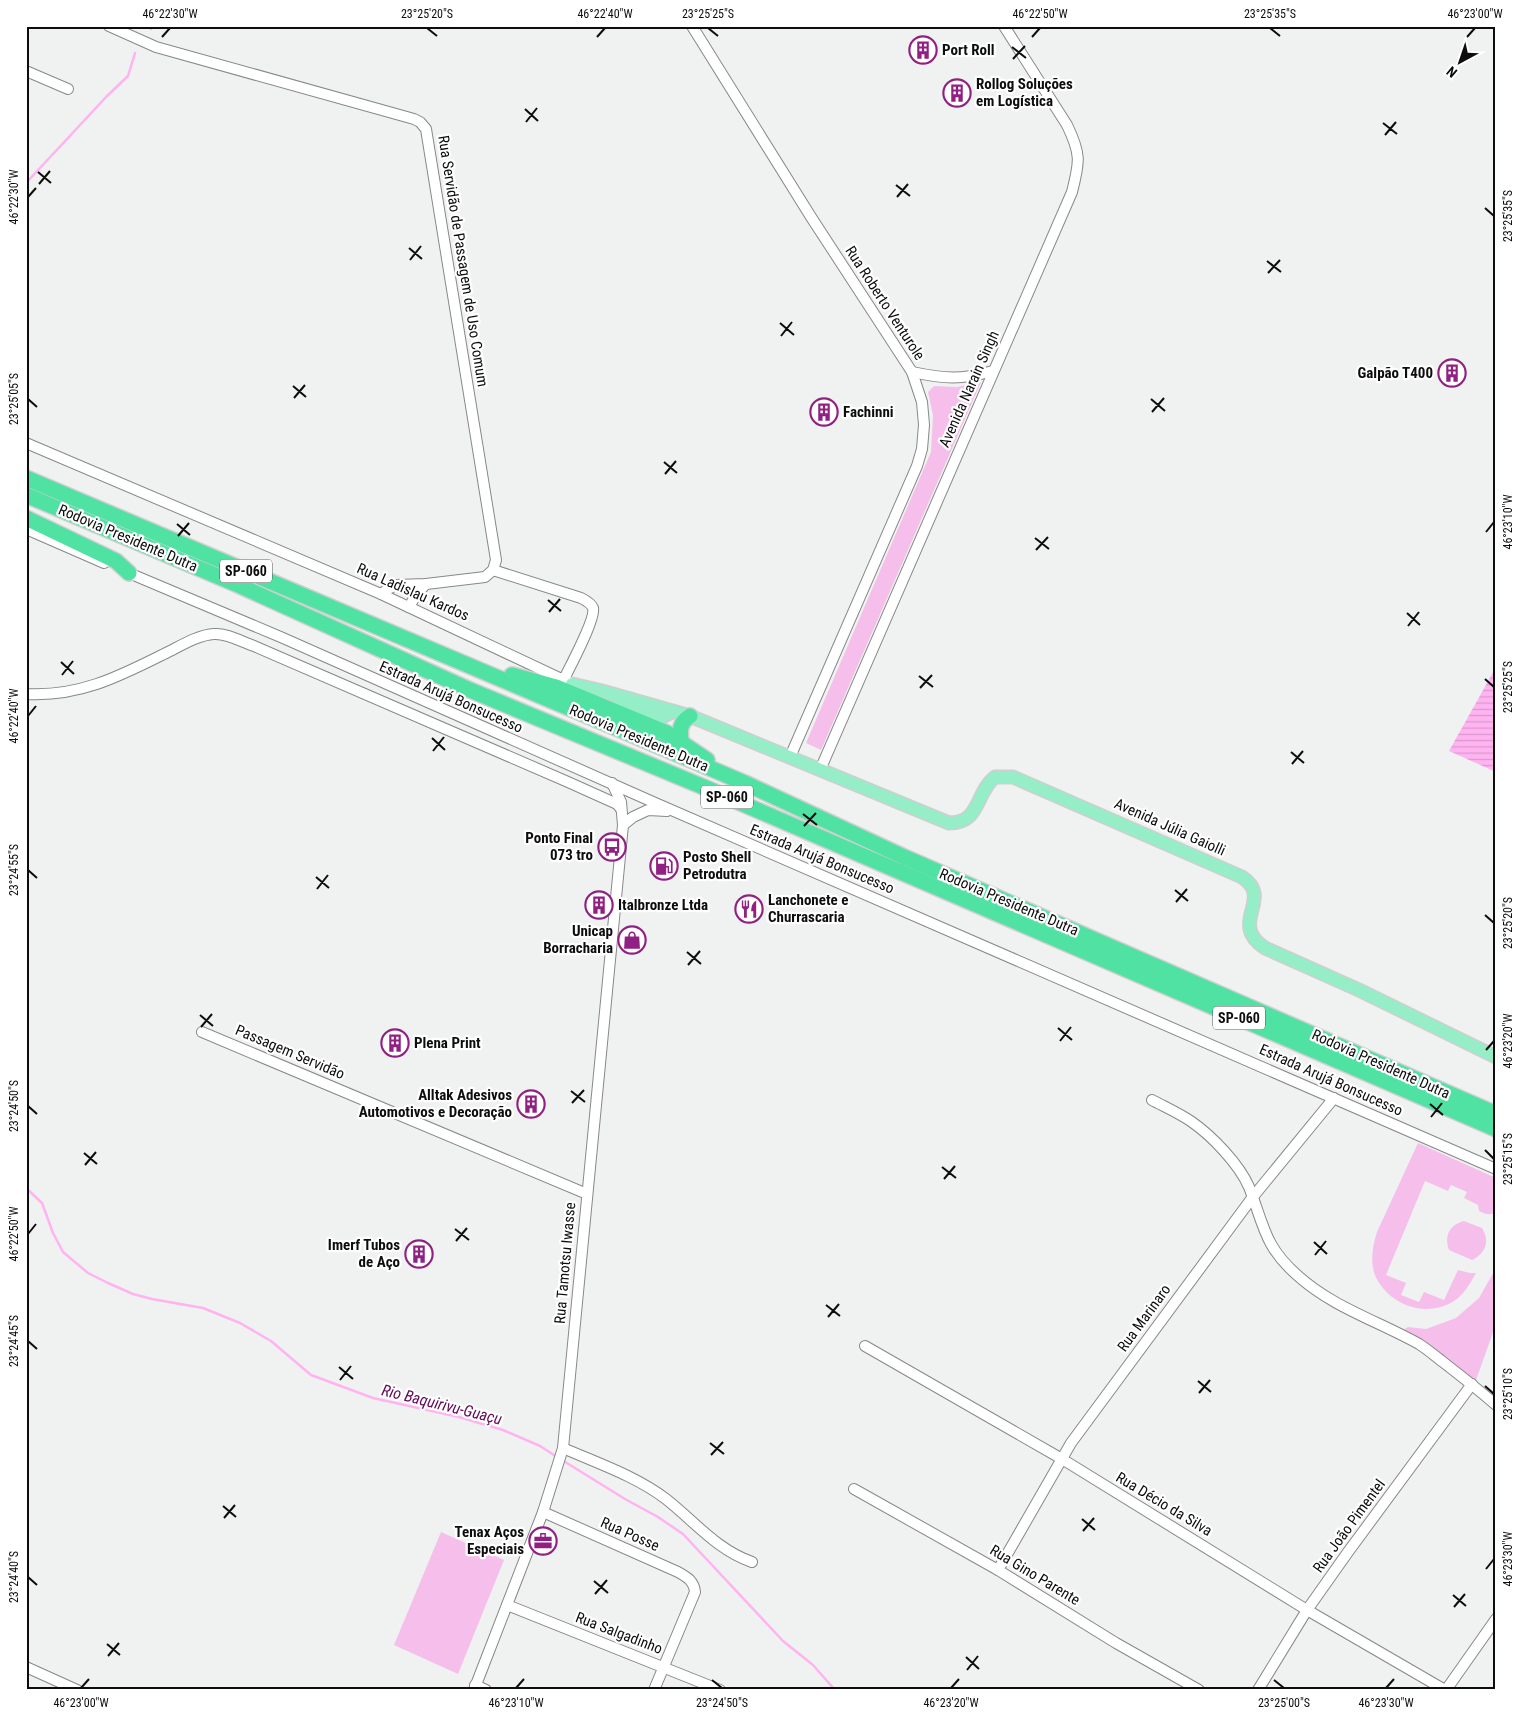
<svg xmlns="http://www.w3.org/2000/svg" width="1522" height="1716" viewBox="0 0 1522 1716" font-family="'Roboto Condensed',sans-serif">
<defs>
<pattern id="water-rules" width="6" height="5" patternUnits="userSpaceOnUse" patternTransform="scale(1.25)"><rect width="6" height="5" fill="#ffb3f0"/><path d="M0 2.5h6" fill="none" stroke="#d999cd"/></pattern>
</defs>
<rect width="100%" height="100%" fill="#eff2f0"/>
<g fill="#f6bfeb">
<path d="M981,382L821,750L806,743L931,452L933,415L928,392L934,386L957,387Z"/>
<path d="M1418,1143L1496,1178V1212C1489,1216 1485,1214 1479,1211L1478,1205L1464,1198L1467,1192L1451,1185L1448,1191L1425,1181L1386,1275L1406,1283L1401,1295L1419,1302L1424,1292L1444,1300L1458,1270L1470,1273H1476C1471,1282 1466,1291 1458,1298C1432,1319 1394,1308 1378,1281C1369,1267 1372,1247 1377,1232Z"/>
<path d="M1464,1221L1482,1228C1490,1241 1486,1253 1472,1260L1449,1250C1444,1236 1449,1225 1464,1221Z"/>
<path d="M1496,1268V1324L1476,1380L1469,1378L1403,1330L1408,1327L1426,1329L1456,1318L1479,1298Z"/>
<path d="M441,1532L504,1560L458,1674L394,1645Z"/>
</g>
<path fill="url(#water-rules)" d="M1496,667V772L1449,751Z"/>
<g fill="none" stroke-linecap="round" stroke-linejoin="round">
<g stroke="#ffb3f0" stroke-width="2.5">
<path d="M151,29L152,26"/>
<path d="M26,183L107,96L128,76L135,53"/>
<path d="M26,1188L42,1203L53,1233L63,1252L88,1273L108,1283L133,1294L152,1299L203,1308L240,1323L271,1341L311,1375L373,1398L459,1417L503,1430L540,1446L557,1457"/>
<path d="M562,1460L625,1499L658,1517L683,1534L783,1641L813,1665L835,1690"/>
</g>
<g stroke="#868987" stroke-width="12">
<g id="minor">
<path d="M109,26L156,47L414,119L420,122L426,129L496,560L493,570L485,577L426,584L396,585L388,589L381,594"/>
<path d="M692,26L811,217L912,372L922,402L924,425L922,449L917,466L790,757"/>
<path d="M26,71L68,89"/>
<path d="M912,372C945,379 961,380 993,371"/>
<path d="M26,443L381,594L572,684"/>
<path d="M26,529L104,563"/>
<path d="M493,570L581,598C585,600 591,603 593,608C596,618 570,667 564,679"/>
<path d="M124,571L283,638L653,802L1496,1169"/>
<path d="M409,607L416,595L426,584"/>
<path d="M26,694C79,697 118,677 164,654C179,647 197,635 214,634C227,633 242,642 254,646L568,782L617,804L621,809"/>
<path d="M820,770L1072,192C1080,161 1081,154 1067,125L1004,26"/>
<path d="M623,825L633,817L648,810L667,811"/>
<path d="M202,1032L587,1194"/>
<path d="M1152,1100C1165,1107 1179,1113 1192,1122C1212,1136 1239,1164 1249,1187C1264,1225 1264,1246 1297,1275C1332,1307 1378,1321 1419,1344C1427,1349 1435,1356 1443,1362C1461,1376 1479,1390 1496,1405"/>
<path d="M865,1346L1062,1459L1307,1610L1445,1690"/>
<path d="M563,1448C597,1463 636,1476 666,1499C694,1521 717,1550 752,1562"/>
<path d="M854,1489L998,1570L1116,1643L1199,1690"/>
<path d="M543,1512L678,1572C687,1577 694,1581 695,1592L654,1690"/>
<path d="M998,1570L1071,1443L1252,1198L1334,1098"/>
<path d="M507,1605L720,1690"/>
<path d="M26,1667L77,1690"/>
<path d="M475,1685L486,1690"/>
<path d="M474,1690L543,1512L563,1448L623,825L621,802L612,783"/>
<path d="M1258,1690L1307,1610L1348,1552L1472,1384"/>
<path d="M1446,1690L1496,1619"/>
</g>
</g>
<g stroke="#cecfce" stroke-width="15">
<g id="major">
<path d="M572,684L602,691L690,716L949,823C981,823 975,793 995,777H1013L1242,877C1275,899 1227,923 1265,948L1359,990L1496,1057"/>
<path d="M618,704L658,719L672,712"/>
</g>
</g>
<g stroke="#cecfce" stroke-width="18">
<g id="highway">
<path d="M26,478L614,727L747,784L904,857L1496,1114"/>
<path d="M26,495L236,584L470,690L706,788L1496,1129"/>
<path d="M26,518L116,561L129,573"/>
<path d="M512,675L556,687L667,733L707,760"/>
<path d="M681,742C680,730 679,723 690,716"/>
</g>
</g>
<use href="#minor" stroke="#fff" stroke-width="10"/>
<use href="#major" stroke="#95eec7" stroke-width="12"/>
<use href="#highway" stroke="#4fe2a2" stroke-width="15"/>
</g>
<path fill="none" stroke="#0c0d0c" stroke-width="2" d="M427,28L437,36M708,28L718,36M1270,28L1280,36M162,37L170,28M597,37L605,28M1032,37L1040,28M1467,37L1475,28M1012,47L1026,58M1013,59L1025,46M525,109L538,121M526,122L537,108M1383,123L1397,134M1385,135L1396,122M38,172L51,183M39,184L50,171M896,185L910,196M28,197L36,188M897,197L908,184M1485,208L1494,216M409,248L422,259M410,260L421,246M1267,261L1281,272M1268,273L1280,260M780,323L794,335M781,336L792,322M293,386L306,397M294,398L305,385M28,399L37,407M1151,399L1165,411M1152,412L1164,398M664,462L677,473M665,474L676,461M177,524L190,535M1486,532L1494,522M178,536L189,523M1035,538L1049,549M1036,550L1048,537M548,600L561,611M549,612L560,599M1407,613L1420,625M1408,626L1419,612M61,662L74,674M62,675L73,661M919,676L933,687M1485,679L1494,687M920,688L932,675M28,716L36,706M432,738L445,750M433,751L444,737M1291,752L1304,763M1292,764L1303,751M803,814L817,825M804,826L816,813M28,870L37,878M316,877L329,888M317,889L328,875M1175,890L1188,901M1176,902L1187,889M1485,915L1494,923M687,952L701,964M688,965L700,951M200,1015L213,1026M201,1027L212,1014M1058,1028L1072,1040M1060,1041L1071,1027M1486,1050L1494,1041M571,1091L585,1102M572,1103L584,1090M1430,1104L1443,1115M28,1106L37,1114M1431,1117L1442,1103M1485,1150L1494,1159M84,1153L97,1164M85,1165L96,1152M942,1167L956,1178M944,1179L955,1166M455,1229L469,1240M28,1234L36,1224M456,1241L467,1228M1314,1242L1327,1254M1315,1255L1326,1241M826,1305L840,1316M828,1317L839,1304M28,1341L37,1349M339,1367L353,1379M340,1380L351,1366M1198,1381L1211,1392M1485,1386L1494,1394M1199,1393L1210,1380M710,1443L724,1454M711,1455L723,1442M223,1506L236,1517M224,1518L235,1505M1082,1519L1095,1530M1083,1531L1094,1518M1486,1569L1494,1559M28,1577L37,1585M594,1581L608,1593M595,1594L607,1580M1453,1595L1466,1606M1454,1607L1465,1594M107,1644L120,1655M108,1656L119,1643M966,1657L979,1669M967,1670L978,1656M712,1680L722,1688M1274,1680L1284,1688M81,1688L89,1679M516,1688L524,1679M951,1688L959,1679M1386,1688L1394,1679"/>
<defs>
<g id="building-ring" transform="scale(1.4375)"><circle r="9.5" fill="#fff" stroke="#902183" stroke-width="1.5"/><path d="M-4-6H4V6H1V3H-1V6H-4ZM-2.5-4.3h1.7v1.8h-1.7ZM.8-4.3h1.7v1.8H.8ZM-2.5-1h1.7V.8h-1.7ZM.8-1h1.7V.8H.8Z" fill="#902183"/></g>
<g id="bus-ring" transform="scale(1.4375)"><circle r="9.5" fill="#fff" stroke="#902183" stroke-width="1.5"/><path d="M-5-6H5V4H4V6H2V4H-2V6H-4V4H-5ZM-3.5-4V0h7V-4ZM-3.5 1.2v1.5H-2V1.2ZM2 1.2v1.5H3.5V1.2Z" fill="#902183"/></g>
<g id="fuel-ring" transform="scale(1.4375)"><circle r="9.5" fill="#fff" stroke="#902183" stroke-width="1.5"/><path d="M-5.5-6h7V0h2V4h1.3V-2.5L3-4.5l.8-.8L6-3V5H2.5V1h-1V6h-7ZM-4.2-4.7v3.2H.2V-4.7Z" fill="#902183"/></g>
<g id="restaurant-ring" transform="scale(1.4375)"><circle r="9.5" fill="#fff" stroke="#902183" stroke-width="1.5"/><path d="M-5-6h1v4h1v-4h1v4h1v-4h1v5L-1.5 .5V6h-2V.5L-5-1ZM5-6V6H3V1.5H1.5Q1.5-4 5-6Z" fill="#902183"/></g>
<g id="shop-ring" transform="scale(1.4375)"><circle r="9.5" fill="#fff" stroke="#902183" stroke-width="1.5"/><path d="M-5-2.5h2.3a2.7 3.5 0 0 1 5.4 0H5L5.5 6h-11ZM-1.5-2.5h3a1.5 2.3 0 0 0-3 0Z" fill="#902183"/></g>
<g id="office-ring" transform="scale(1.4375)"><circle r="9.5" fill="#fff" stroke="#902183" stroke-width="1.5"/><path d="M-6-3h4V-5.5h4V-3h4V5H-6ZM-1-4.5V-3h2v-1.5ZM-6 0V1H6V0Z" fill="#902183"/></g>
</defs>
<g fill-rule="evenodd">
<use href="#building-ring" x="923" y="50"/>
<use href="#building-ring" x="957" y="93"/>
<use href="#building-ring" x="1452" y="373"/>
<use href="#building-ring" x="824" y="412"/>
<use href="#bus-ring" x="612" y="847"/>
<use href="#fuel-ring" x="664" y="866"/>
<use href="#building-ring" x="599" y="905"/>
<use href="#restaurant-ring" x="749" y="909"/>
<use href="#shop-ring" x="632" y="940"/>
<use href="#building-ring" x="395" y="1043"/>
<use href="#building-ring" x="531" y="1104"/>
<use href="#building-ring" x="419" y="1254"/>
<use href="#office-ring" x="543" y="1541"/>
</g>
<g text-anchor="middle" stroke-width="4.5" stroke-linejoin="round" paint-order="stroke">
<g fill="#fff" stroke="#555655" stroke-width="1">
<rect x="220" y="559.5" width="52" height="23" rx="4"/>
<rect x="701" y="785.5" width="52" height="23" rx="4"/>
<rect x="1213" y="1006.5" width="52" height="23" rx="4"/>
</g>
<g font-size="14" font-weight="bold" fill="#0c0d0c">
<text x="246" y="576">SP-060</text>
<text x="727" y="802">SP-060</text>
<text x="1239" y="1023">SP-060</text>
</g>
<g font-size="15" font-weight="bold" fill="#0c0d0c" stroke="#fff" text-anchor="start">
<text x="942" y="55">Port Roll</text>
<text x="976" y="89">Rollog Soluções<tspan x="976" dy="17">em Logística</tspan></text>
<text x="1433" y="378" text-anchor="end">Galpão T400</text>
<text x="843" y="417">Fachinni</text>
<text x="593" y="843" text-anchor="end">Ponto Final<tspan x="593" dy="17">073 tro</tspan></text>
<text x="683" y="862">Posto Shell<tspan x="683" dy="17">Petrodutra</tspan></text>
<text x="768" y="905">Lanchonete e<tspan x="768" dy="17">Churrascaria</tspan></text>
<text x="618" y="910">Italbronze Ltda</text>
<text x="613" y="936" text-anchor="end">Unicap<tspan x="613" dy="17">Borracharia</tspan></text>
<text x="414" y="1048">Plena Print</text>
<text x="512" y="1100" text-anchor="end">Alltak Adesivos<tspan x="512" dy="17">Automotivos e Decoração</tspan></text>
<text x="400" y="1250" text-anchor="end">Imerf Tubos<tspan x="400" dy="17">de Aço</tspan></text>
<text x="524" y="1537" text-anchor="end">Tenax Aços<tspan x="524" dy="17">Especiais</tspan></text>
</g>
<g font-size="15" fill="#0c0d0c" stroke="#fff">
<text transform="translate(463 261) rotate(81)" y="5">Rua Servidão de Passagem de Uso Comum</text>
<text transform="translate(885 303) rotate(57)" y="5">Rua Roberto Venturole</text>
<text transform="translate(969 389) rotate(-66)" y="5">Avenida Narain Singh</text>
<text transform="translate(128 538) rotate(23)" y="5">Rodovia Presidente Dutra</text>
<text transform="translate(413 592) rotate(24)" y="5">Rua Ladislau Kardos</text>
<text transform="translate(451 697) rotate(24)" y="5">Estrada Arujá Bonsucesso</text>
<text transform="translate(639 738) rotate(23)" y="5">Rodovia Presidente Dutra</text>
<text transform="translate(1170 827) rotate(24)" y="5">Avenida Júlia Gaiolli</text>
<text transform="translate(822 859) rotate(23)" y="5">Estrada Arujá Bonsucesso</text>
<text transform="translate(1009 902) rotate(23)" y="5">Rodovia Presidente Dutra</text>
<text transform="translate(290 1052) rotate(23)" y="5">Passagem Servidão</text>
<text transform="translate(1381 1064) rotate(24)" y="5">Rodovia Presidente Dutra</text>
<text transform="translate(1331 1080) rotate(24)" y="5">Estrada Arujá Bonsucesso</text>
<text transform="translate(565 1263) rotate(-85)" y="5">Rua Tamotsu Iwasse</text>
<text transform="translate(1144 1318) rotate(-54)" y="5">Rua Marinaro</text>
<text transform="translate(1164 1504) rotate(31)" y="5">Rua Décio da Silva</text>
<text transform="translate(1349 1526) rotate(-54)" y="5">Rua João Pimentel</text>
<text transform="translate(630 1534) rotate(24)" y="5">Rua Posse</text>
<text transform="translate(1035 1575) rotate(31)" y="5">Rua Gino Parente</text>
<text transform="translate(619 1633) rotate(21)" y="5">Rua Salgadinho</text>
</g>
<g font-size="16" font-style="italic" fill="#620958" stroke="#fff">
<text transform="translate(442 1404) rotate(14)" y="6">Rio Baquirivu-Guaçu</text>
</g>
</g>
<rect width="1522" height="1716" fill="none" stroke="#ffffff" stroke-width="55"/>
<g transform="translate(1460 62) rotate(220)" stroke="#ffffff" stroke-width="4" paint-order="stroke">
<path d="M0-4L9 19L0 12L-9 19Z" fill="#0c0d0c"/>
<text y="-8" font-size="14" font-weight="bold" text-anchor="middle" fill="#0c0d0c">N</text>
</g>
<rect x="28" y="28" width="1466" height="1660" fill="none" stroke="#0c0d0c" stroke-width="2"/>
<g font-size="12" text-anchor="middle" fill="#0c0d0c">
<text x="170" y="18">46°22'30"W</text>
<text x="427" y="18">23°25'20"S</text>
<text x="605" y="18">46°22'40"W</text>
<text x="708" y="18">23°25'25"S</text>
<text x="1040" y="18">46°22'50"W</text>
<text x="1270" y="18">23°25'35"S</text>
<text x="1475" y="18">46°23'00"W</text>
<text transform="translate(14 197) rotate(-90)" y="4">46°22'30"W</text>
<text transform="translate(1508 216) rotate(-90)" y="4">23°25'35"S</text>
<text transform="translate(14 399) rotate(-90)" y="4">23°25'05"S</text>
<text transform="translate(1508 522) rotate(-90)" y="4">46°23'10"W</text>
<text transform="translate(1508 687) rotate(-90)" y="4">23°25'25"S</text>
<text transform="translate(14 716) rotate(-90)" y="4">46°22'40"W</text>
<text transform="translate(14 870) rotate(-90)" y="4">23°24'55"S</text>
<text transform="translate(1508 923) rotate(-90)" y="4">23°25'20"S</text>
<text transform="translate(1508 1041) rotate(-90)" y="4">46°23'20"W</text>
<text transform="translate(14 1106) rotate(-90)" y="4">23°24'50"S</text>
<text transform="translate(1508 1159) rotate(-90)" y="4">23°25'15"S</text>
<text transform="translate(14 1234) rotate(-90)" y="4">46°22'50"W</text>
<text transform="translate(14 1341) rotate(-90)" y="4">23°24'45"S</text>
<text transform="translate(1508 1394) rotate(-90)" y="4">23°25'10"S</text>
<text transform="translate(1508 1559) rotate(-90)" y="4">46°23'30"W</text>
<text transform="translate(14 1577) rotate(-90)" y="4">23°24'40"S</text>
<text x="81" y="1707">46°23'00"W</text>
<text x="516" y="1707">46°23'10"W</text>
<text x="722" y="1707">23°24'50"S</text>
<text x="951" y="1707">46°23'20"W</text>
<text x="1284" y="1707">23°25'00"S</text>
<text x="1386" y="1707">46°23'30"W</text>
</g>
</svg>
